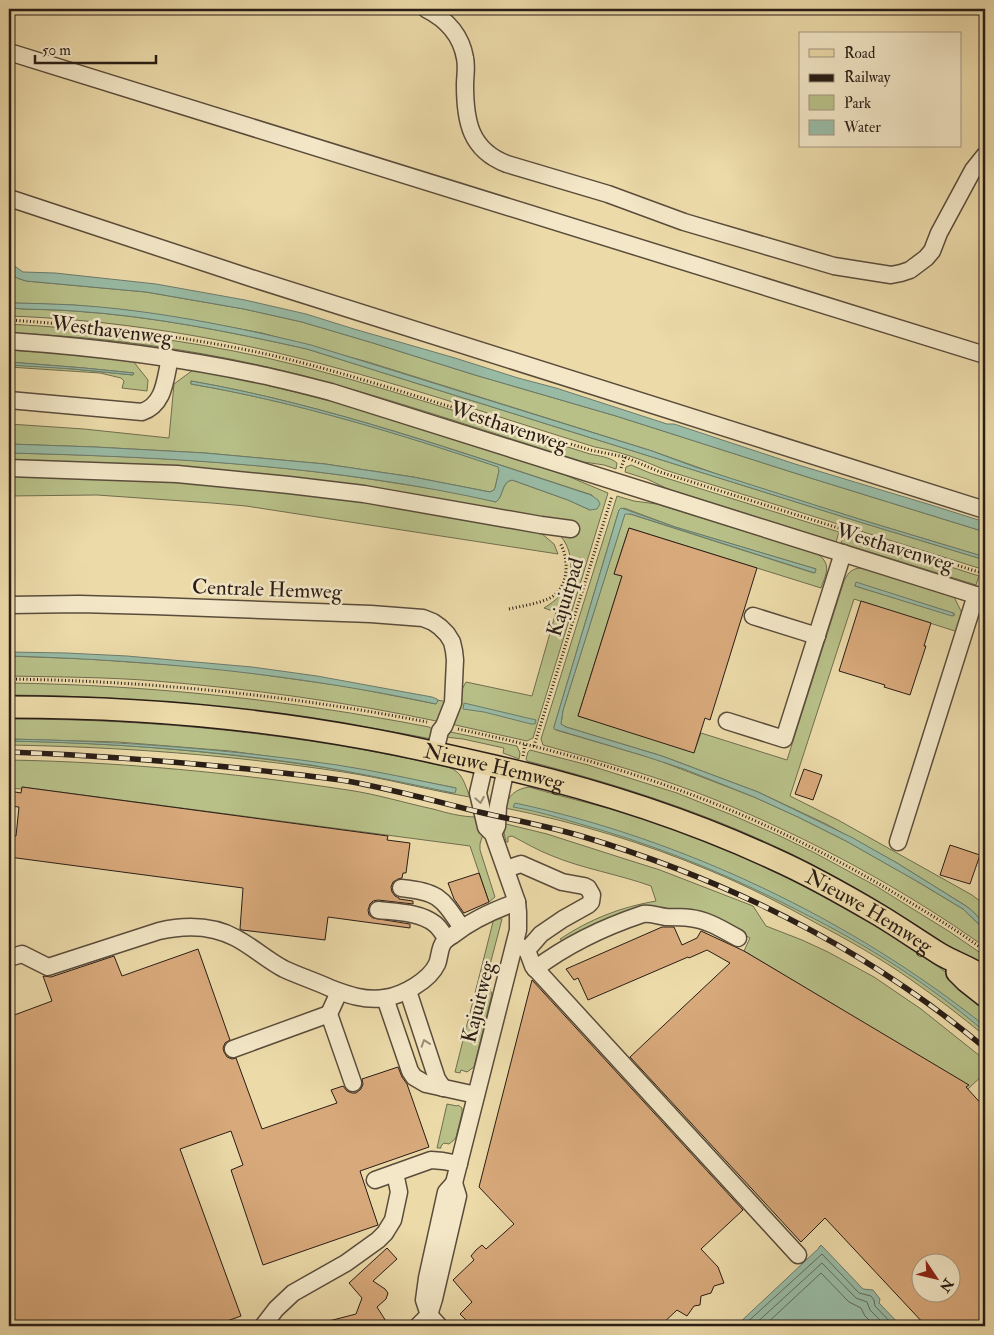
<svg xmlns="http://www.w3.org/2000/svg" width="994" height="1335" viewBox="0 0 994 1335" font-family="'IM FELL Double Pica',serif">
<rect width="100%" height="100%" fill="#ecdaa9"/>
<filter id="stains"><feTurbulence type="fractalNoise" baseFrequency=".004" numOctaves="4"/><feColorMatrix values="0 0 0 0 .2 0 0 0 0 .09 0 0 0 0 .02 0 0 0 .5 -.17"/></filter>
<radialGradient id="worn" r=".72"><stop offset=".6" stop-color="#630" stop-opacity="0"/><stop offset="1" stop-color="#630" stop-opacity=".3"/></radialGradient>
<g fill="#b8c088" stroke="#706e4f" fill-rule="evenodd">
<path d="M9,271L17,278L26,281L146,292L244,309L302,322L373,343L475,375L616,416L804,476L985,532V557L862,520L731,479L652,451L368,362L262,333L191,320L125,310L73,305L9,303Z"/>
<path d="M9,308C30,310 52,309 74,311C152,316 231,332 307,349L863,523L985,560V570L665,470C640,459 622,452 595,447C491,415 388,379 282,354C195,333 99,319 9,316Z"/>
<path d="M9,324C96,329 182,339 267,358C377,383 483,421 590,454C599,456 610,457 617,463L616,469L604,465L584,462C494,434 404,403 312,378C214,352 111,337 9,333Z"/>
<path d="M9,350L54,353L133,361L148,380L147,391L122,388L124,381L121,378L100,373L9,367V365C50,366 92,371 133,375L134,373L84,368L9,362Z"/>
<path d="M193,370L251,381L347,405L565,475L608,493L533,738L527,741L451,724L461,691L466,682L532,696L556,612L544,608C552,603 559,598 564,590C575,573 573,545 556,532C548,526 534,521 524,517L9,464V453C138,456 268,462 395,483C429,488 463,493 496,502C504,496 501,482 512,480L568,500L590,510L592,495C459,452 328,405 191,381V384C296,402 397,433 499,467V471L495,488L494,490L490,492L413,477L325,464L205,453L95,447L9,444V424L84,429L169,438L174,384Z"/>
<path d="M631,465L650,473L839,532L836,542L668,489L647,479L625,472L626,467Z"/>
<path d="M9,473L105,475L289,490L471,517L541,533L554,544L558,554L246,506L212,503L97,495L9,496Z"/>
<path d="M617,496L634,501L657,504L818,554C832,565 826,574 821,588L629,528L614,574L622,576L578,716L694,752L701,733L787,760L844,581C848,572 853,568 862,568L954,597L963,615L958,632L854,599L790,796L838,820L972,895L985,905V924C978,918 974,911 966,906L897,863L826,824L758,792L662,756L566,727L561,724L563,710L625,513L630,514L814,573L816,569L675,527L624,508L619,510L554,727L556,730L655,759L754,797L798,817L846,841L908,876L963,909L985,930V947C902,888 811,839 716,800C660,777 601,761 543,745L541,739ZM856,583L953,613H954V616L855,586Z"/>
<path d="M844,533L979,576L976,585L841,543Z"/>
<path d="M9,656L88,659L215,668L350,687L436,704L437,700L448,702L441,722C347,702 252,689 156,681C107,677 58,677 9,676Z"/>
<path d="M9,683C150,685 290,700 429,727L434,730L432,739C292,712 151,696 9,695Z"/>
<path d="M9,719C156,719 304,734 448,767C463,772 464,783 470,797C427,790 385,778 343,772C232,755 121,747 9,745V741C135,743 262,755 386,778C408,782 431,788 453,793L456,788L353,768L230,751L118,742L9,739Z"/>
<path d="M446,731L517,746L520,753L519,759L503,753L504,748L463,739L445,737Z"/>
<path d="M530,750L588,765L677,793L732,815L780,836L815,853L876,886L950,932L985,956V971C922,927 857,886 787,852C704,812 616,784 527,761L526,759L528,752Z"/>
<path d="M9,760C122,762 235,773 348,790C376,794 405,803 433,809C447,813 462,817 477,817L483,834L480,844V850L495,897L489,902L470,846L22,787V789L9,788Z"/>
<path d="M529,787C570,799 612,808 653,822C754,857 852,906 940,968C955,979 970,991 985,1003V1036C961,1016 936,997 910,979C880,958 848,940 816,923C782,904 747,886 711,871C645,843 575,822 505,808C508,795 516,789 529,787Z"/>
<path d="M502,823L547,834L622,858L660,870L753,906L766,926L802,940L828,952L874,977L921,1009L985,1060V1073L828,1220L826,1218L968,1085L744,951L750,938L734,929L664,911L663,908L648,910L565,945L560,939C590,919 621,907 656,901L651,886C618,874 583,869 550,855C537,850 524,842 512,836L508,837V842H506Z"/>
<path d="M494,918L502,919L486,980L492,994L474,1067L467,1072L461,1070L460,1073L455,1072Z"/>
<path d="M447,1104L457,1106L458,1105L462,1108V1113L456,1137L454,1140L449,1144L444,1143L441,1146V1148H437Z"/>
</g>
<g fill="#99bba5" stroke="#6c7c6c">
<path d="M9,262L23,272L55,273L156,284L245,300L306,314L354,329L455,358L518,378L556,388L667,424H674L795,464L931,505L985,522V532L804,476L616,416L475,375L373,343L302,322L244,309L146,292L26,281L17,278L9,271Z"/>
<path d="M9,303C30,303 52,304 74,305C153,310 233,326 311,345L652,451L695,467L862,520L985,557V560L863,523L307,349C231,332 152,316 74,311C52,309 30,310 9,308Z"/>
<path d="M9,362L84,368L133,373L134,374L133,375L74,369L9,365Z"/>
<path d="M191,381C328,405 459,452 591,495L598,500L600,504L597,509L590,510L568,500L512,480C501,482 504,496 496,502C336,466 172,457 9,453V444L95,447L205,453L325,464L413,477L490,492L494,490L495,488L499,471L498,467C397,433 296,402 191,384Z"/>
<path d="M621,508L675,527L816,569L815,573L631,514H625L563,710L561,724L566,727L662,756L758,792L853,838L897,863L966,906C974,911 978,918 985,924V930L963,909L920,883L846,841L798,817L754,797L684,769L641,755L554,729V727L619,510Z"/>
<path d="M856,582L953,613L954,615L952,616L855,586Z"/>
<path d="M9,652L66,653L127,656L252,667L317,676L432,697L437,699L438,701L436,704C296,674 152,660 9,656Z"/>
<path d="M464,703L536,720L535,724H531L484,712L463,709Z"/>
<path d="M9,739C119,741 228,749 337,765C377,771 416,780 456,788V790L455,793H453C406,783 359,773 311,765C211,750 110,743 9,741Z"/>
<path d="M515,803C683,839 851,919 985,1026V1032C929,984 867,945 801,912C737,879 671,851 601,830C572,822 543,812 513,807Z"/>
<path d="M821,1245L863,1289L873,1290L880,1299L879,1303L901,1326H736L819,1248V1247Z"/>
</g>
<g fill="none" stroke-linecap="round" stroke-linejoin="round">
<g stroke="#616c5e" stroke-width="1">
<path d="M743,1326L822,1254L859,1293L871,1296L874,1300L875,1306L894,1326"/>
<path d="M753,1326L822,1263L856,1298L867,1302L870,1310L886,1326"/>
<path d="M764,1326L821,1273L849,1302L861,1308L865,1316L875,1326"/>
</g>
</g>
<g fill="#d8a97b" stroke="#291d16" fill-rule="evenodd">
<path d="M629,528L757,568L710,720L705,718L694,753L578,716L622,576L614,574Z"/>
<path d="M861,601L931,623L924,646H926L910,695L884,687L885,685L839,671Z"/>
<path d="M804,769L822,775L813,800L795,794Z"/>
<path d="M22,787L388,836L387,840L410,843L406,873H403L402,878L398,879L393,882L391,887L392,892L395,896L399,898V899L413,901V904L378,900L373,901L370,904L368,910L369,915L373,918L410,924V928L328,917L325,940L242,930L240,929L243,888L9,857V835L16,836L19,807L9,806V791L21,793Z"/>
<path d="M950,845L980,855L970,884L940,875Z"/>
<path d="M479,873L489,902L464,913L454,899L448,883Z"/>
<path d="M662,927H674L682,945L697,938L701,931L744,951L969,1085L966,1087L985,1108V1326H926L825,1218L801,1242L630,1057L730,963L707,950L689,958L688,957L588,1000L578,978L574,980L566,969ZM922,1262H952V1292H922Z"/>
<path d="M198,949L230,1040L225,1043L223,1048L224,1052L227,1057L232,1059L236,1058L262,1129L337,1103L331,1090L343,1086L347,1091L352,1093H356L361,1089L363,1084L362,1079L398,1067L402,1077L407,1084L429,1147L360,1171L378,1225L263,1265L231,1170L243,1165L231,1131L180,1149L241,1316L213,1326H9V1017L52,1001L43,976L51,977L114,956L122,976Z"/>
<path d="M532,980L743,1210L701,1249L718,1267L724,1283L714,1286L711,1293L701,1296L700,1305L694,1306L687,1316L677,1310L660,1326H472L460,1314L472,1302L453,1280L474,1260L471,1256L476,1250L482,1245L486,1249L514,1224L479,1187Z"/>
<path d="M387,1248L397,1259L373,1281L385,1289L388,1293L386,1299L377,1307L389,1326H326L325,1322L356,1314L362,1298L349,1283Z"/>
</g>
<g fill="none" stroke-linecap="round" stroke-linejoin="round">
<g stroke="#5a4c3b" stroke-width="19">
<g id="minor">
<path d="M426,9C446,19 461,35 465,58C467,67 465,76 465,85C465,121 470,150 507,164L608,194L684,222L834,266L891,275L901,273L910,270L926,258L932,251L939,233L973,170L985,155"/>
<path d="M9,52L985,355"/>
<path d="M9,198L251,278L985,510"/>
<path d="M9,341C94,347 178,357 261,375C285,380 308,386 331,392L985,598"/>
<path d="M9,400L142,412C165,404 165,379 170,358"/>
<path d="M9,468L177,474L289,485L364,494L541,525L571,529"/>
<path d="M9,605L79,604L154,606L371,614L423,618L433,622L440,627L447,634L452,642L454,651L455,660L453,703L444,726L440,731L435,752"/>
<path d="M753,616L817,636"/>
<path d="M727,721L784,739L843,553"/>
<path d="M493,834L497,826L498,806L506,768"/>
<path d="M898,842L976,595"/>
<path d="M506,869L521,864L562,882L584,886L588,888L592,895L591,902L588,905L563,919L541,934L527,950"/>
<path d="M401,888C439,892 441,897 462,928"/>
<path d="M378,910C396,912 420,912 435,924C440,928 443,934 447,939"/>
<path d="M515,944L527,950L533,966L798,1255"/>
<path d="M9,958L22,954L48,967L159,931C185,925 212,925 236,938C253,947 267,960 284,969C299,976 315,981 330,988C348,995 365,1001 385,998C403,995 429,981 437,964C440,957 439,948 444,942C446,939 450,937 453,935C472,920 494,910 517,902"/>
<path d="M535,969C568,944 604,927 643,914C651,913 658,916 666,917C674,917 682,917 690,918C708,920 723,930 738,938"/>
<path d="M408,991L437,1079L443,1088"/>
<path d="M339,992L329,1014L353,1083"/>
<path d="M385,998L410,1071L414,1077L426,1084L476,1095"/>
<path d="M233,1049L329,1014"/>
<path d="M375,1180L431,1160L443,1161L459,1164"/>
<path d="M263,1326L276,1309L293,1293L346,1263L378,1240L385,1233L393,1220L399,1192L395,1173"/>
<path d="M418,1326L429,1315L434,1299L458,1196L454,1183"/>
<path d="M439,1326L429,1315L424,1300L427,1278L446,1192L454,1183L518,930V912L517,902L493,834L486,827L478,793L485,763"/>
</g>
</g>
<g stroke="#291d16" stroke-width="24">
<g id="major">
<path id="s1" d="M9,707C129,707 250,717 369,739C408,746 446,755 485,764C584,786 681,816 774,859C810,875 845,895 879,915C899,927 919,941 940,954C955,963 971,967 985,978"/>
<path d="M957,972L966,981L985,996"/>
</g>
</g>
<g stroke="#291d16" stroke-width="3" stroke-dasharray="1 2.5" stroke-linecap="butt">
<path d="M9,320C98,326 187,336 275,356C329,369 382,385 435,402C487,418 539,434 590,450L625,457L660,472L985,574"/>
<path d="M621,468L625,457"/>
<path d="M509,609C522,606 536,604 548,599C569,590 570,560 560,543"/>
<path d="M9,679C149,681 289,695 427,722"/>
<path d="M458,729C548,748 638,772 723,807C786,833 847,864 906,900C933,916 960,932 985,951"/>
<path d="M534,746L612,496"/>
<path d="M523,756L525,744"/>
</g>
<use href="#minor" stroke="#f3e7c7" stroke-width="16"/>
<use href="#major" stroke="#ecdaa9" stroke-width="21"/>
<g stroke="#291d16" stroke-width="5.5">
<path id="rail" d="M9,752C89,755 169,761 248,769C281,773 314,776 347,781C391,789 435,801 479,812C513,820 547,826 581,836C728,880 867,949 985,1048"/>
</g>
<use href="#rail" stroke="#f3e7c7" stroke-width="4" stroke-dasharray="11" stroke-linecap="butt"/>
</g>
<defs><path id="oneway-chevron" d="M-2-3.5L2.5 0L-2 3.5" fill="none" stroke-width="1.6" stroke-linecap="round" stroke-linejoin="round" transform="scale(1.25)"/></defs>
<g stroke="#988c77">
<use href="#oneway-chevron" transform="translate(480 800) rotate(80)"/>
<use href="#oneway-chevron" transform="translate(425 1043) rotate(-109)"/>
</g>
<g text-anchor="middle" stroke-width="5" stroke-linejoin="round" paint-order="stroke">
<g font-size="21" fill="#291d16" stroke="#f3e7c7">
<text transform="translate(112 330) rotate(7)" y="7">Westhavenweg</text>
<text transform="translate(509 426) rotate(18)" y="7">Westhavenweg</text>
<text transform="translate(895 547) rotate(17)" y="7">Westhavenweg</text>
<text transform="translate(267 589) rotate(2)" y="7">Centrale Hemweg</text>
<text transform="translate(565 597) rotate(-73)" y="7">Kajuitpad</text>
<text dy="7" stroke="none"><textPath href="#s1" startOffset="490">Nieuwe Hemweg</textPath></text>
<text dy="7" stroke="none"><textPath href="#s1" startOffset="894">Nieuwe Hemweg</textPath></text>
<text transform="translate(478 1002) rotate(-76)" y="7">Kajuitweg</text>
</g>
</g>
<rect width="994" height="1335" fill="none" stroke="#ecdaa9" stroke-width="30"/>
<rect x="10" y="10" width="974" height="1315" fill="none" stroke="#291d16" stroke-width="2.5"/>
<rect x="15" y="15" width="964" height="1305" fill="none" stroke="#291d16"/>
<rect x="799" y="32" width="162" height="115" fill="#f3e7c7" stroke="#a29680"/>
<rect x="809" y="49" width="25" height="8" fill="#ecdaa9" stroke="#a29680"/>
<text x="844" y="58" font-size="15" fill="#291d16">Road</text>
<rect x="809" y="74" width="25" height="8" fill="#291d16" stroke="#a29680"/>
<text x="844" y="82" font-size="15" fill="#291d16">Railway</text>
<rect x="809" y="95" width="25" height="15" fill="#b8c088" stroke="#a29680"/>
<text x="844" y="108" font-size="15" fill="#291d16">Park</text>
<rect x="809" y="120" width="25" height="15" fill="#99bba5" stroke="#a29680"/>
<text x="844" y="132" font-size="15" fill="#291d16">Water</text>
<g transform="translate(936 1278) rotate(125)"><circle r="24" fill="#f3e7c7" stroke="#a29680"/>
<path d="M0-4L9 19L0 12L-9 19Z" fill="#8f2418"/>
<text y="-8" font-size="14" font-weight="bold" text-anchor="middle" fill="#291d16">N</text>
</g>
<path d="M35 55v8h121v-8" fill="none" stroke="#291d16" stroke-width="2.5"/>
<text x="42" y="55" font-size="15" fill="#291d16" stroke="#f3e7c7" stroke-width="4" paint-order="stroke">50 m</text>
<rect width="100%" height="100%" filter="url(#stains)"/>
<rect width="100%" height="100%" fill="url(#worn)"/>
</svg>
